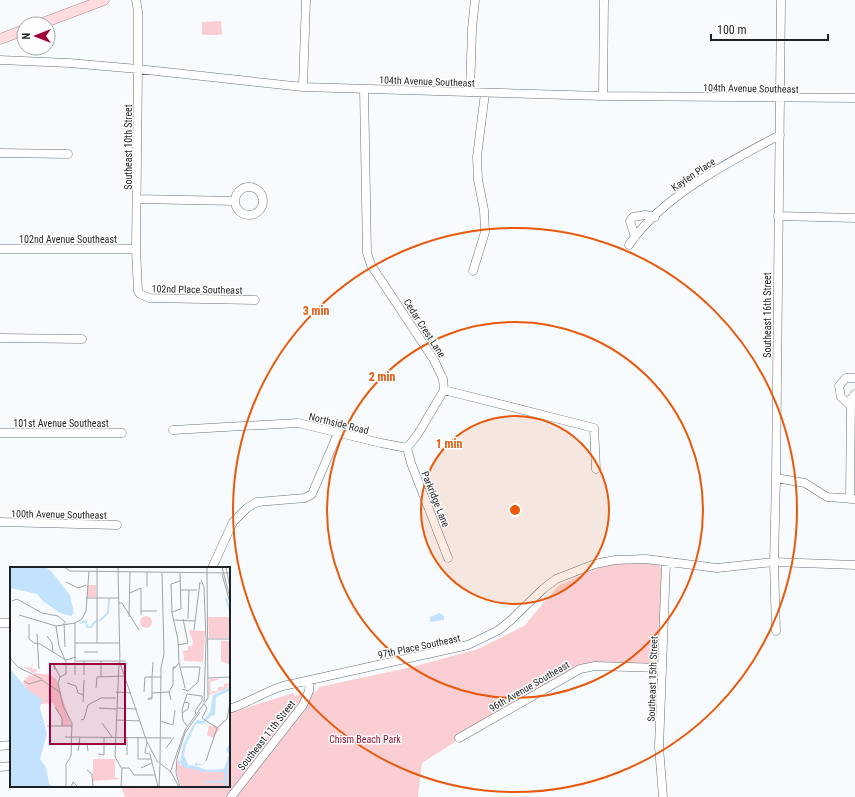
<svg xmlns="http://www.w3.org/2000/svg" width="855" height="797" viewBox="0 0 855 797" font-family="'Roboto Condensed',sans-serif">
	<rect width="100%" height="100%" fill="#f8fbfd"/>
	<path fill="#faced2" d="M221 21 222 35H202V22Z
		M615 560 660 564V568L664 569 662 668 587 667 455 740V742L422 763 418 797H125L121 786H229V713L293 693 295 696 317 691 319 687 412 667 478 649 524 626 558 586Z"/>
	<path fill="#c3e2fd" d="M440 613 444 616V620L430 622V617Z"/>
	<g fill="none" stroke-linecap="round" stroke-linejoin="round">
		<defs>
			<path id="minor" d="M136 0 138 11V69L136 249 138 291 140 294 149 298 255 300
				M0 60 69 63 138 69 303 87 603 96 855 98
				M303 87 306 0
				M364 89 367 253 371 265 434 360 443 379 444 390 594 428 596 469
				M470 92 472 29 475 0
				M603 96 604 0
				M0 153 68 154
				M235 201a14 14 0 1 1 28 0a14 14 0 1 1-28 0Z
				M137 199 235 201
				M778 216 855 218
				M635 237 630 221 633 217 645 215 655 217
				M629 245C661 197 730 161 780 135
				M0 249H136
				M473 271 485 232 484 210 478 180 477 157 485 93
				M0 338 82 339
				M851 406 841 397 839 386 846 378H855
				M173 430 298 423 381 443 407 448
				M0 433H122
				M407 448 411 463 448 558
				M407 448 418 434 444 390
				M776 478 805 483 827 497 855 499
				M850 499 851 399 855 394
				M0 522 117 525
				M212 568 233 522 247 508 257 502 305 498 312 494 338 433
				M0 623H11
				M776 631 774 562 776 478 781 0
				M229 709C248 703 264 692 283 686L468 645 499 630 511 620 543 589 556 579 595 564 615 560 646 559 717 568 774 562 855 565
				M459 738 580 669 595 666 662 668
				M0 746 11 745
				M0 767 11 766
				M231 797 303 705 309 691 310 681
				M663 797 659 747 666 562"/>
			<path id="major" d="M40 24 104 0
				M0 39 24 30"/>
		</defs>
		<use href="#minor" stroke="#66737e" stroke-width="9"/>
		<use href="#major" stroke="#af8b90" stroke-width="11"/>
		<use href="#minor" stroke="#fff" stroke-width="8"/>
		<use href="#major" stroke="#fedbdf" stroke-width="10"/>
	</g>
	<circle cx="515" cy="510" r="94" fill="#e8590c" fill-opacity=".12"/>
	<g fill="none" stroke="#e8590c" stroke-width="2">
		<circle cx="515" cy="510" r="94"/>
		<circle cx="515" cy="510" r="188"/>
		<circle cx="515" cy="510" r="282"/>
	</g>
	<g text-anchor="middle" stroke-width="3" stroke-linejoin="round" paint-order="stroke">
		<g font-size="10" fill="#1c2226" stroke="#fff">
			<text transform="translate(427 81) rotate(2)" y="4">104th Avenue Southeast</text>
			<text transform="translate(751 88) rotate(1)" y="4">104th Avenue Southeast</text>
			<text transform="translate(128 147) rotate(-90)" y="4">Southeast 10th Street</text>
			<text transform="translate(693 174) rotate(-34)" y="4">Kaylen Place</text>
			<text x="68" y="243">102nd Avenue Southeast</text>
			<text transform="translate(197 289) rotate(1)" y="4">102nd Place Southeast</text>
			<text transform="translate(767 315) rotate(-90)" y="4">Southeast 16th Street</text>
			<text transform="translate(425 328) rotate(57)" y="4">Cedar Crest Lane</text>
			<text x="61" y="427">101st Avenue Southeast</text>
			<text transform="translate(339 423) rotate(14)" y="4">Northside Road</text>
			<text transform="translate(436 499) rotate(68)" y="4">Parkridge Lane</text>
			<text transform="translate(59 514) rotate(1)" y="4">100th Avenue Southeast</text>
			<text transform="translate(419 646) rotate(-12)" y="4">97th Place Southeast</text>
			<text transform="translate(652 679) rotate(-88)" y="4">Southeast 15th Street</text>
			<text transform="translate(529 686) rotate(-30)" y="4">96th Avenue Southeast</text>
			<text transform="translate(266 735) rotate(-52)" y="4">Southeast 11th Street</text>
		</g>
		<g font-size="10" fill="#8e1436" stroke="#fff">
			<text x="365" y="743">Chism Beach Park</text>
		</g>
	</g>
	<g transform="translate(10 567)">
		<rect width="220" height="220" fill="#f8fbfd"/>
		<path d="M77 18H86V30H77ZM130 55a6 6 0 1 1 12 0a6 6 0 1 1-12 0ZM198 50H219V71H199ZM179 63 195 64 193 95 174 94 173 84 178 83V79H182L183 75ZM211 74H220V98L211 94ZM22 97H23L22 102H27L25 106 41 108 46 112 62 159H52V153L43 136 31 137 19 128 13 115 19 108 24 109V105L21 107V104L12 100 21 101ZM201 112H210L200 115 201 127 202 124H208V120H214V117L220 116 216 122 199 128V113ZM204 157 210 162 203 171 197 168 199 158 202 160ZM220 187V220H171L166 203 169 191 170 198 199 204H216ZM83 192H105V210L111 212 83 214Z" fill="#faced2"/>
		<path d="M0 0H35L41 4 60 28 64 46 61 49 50 46 33 34 27 27 0 21ZM0 102 19 124 32 132 30 141 37 167 30 192 36 200 39 217 43 220H0ZM220 116 219 124 206 130 205 148H202L193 157H186L176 178 174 188 178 198 185 199V196L193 197 196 194 194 197 185 199 197 203 214 202 219 187 216 183 220 176 217 220H215L214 205H195L173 200 170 196 173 178 183 158 187 153 193 154 200 145 203 128 218 121Z" fill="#c3e2fd"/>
		<path fill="none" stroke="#c3e2fd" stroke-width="2" d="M216 31 220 44M89 54 98 46 99 32M70 56 76 54 77 60H81L86 54M194 215 216 214"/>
		<path fill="none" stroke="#a0a4a7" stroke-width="1" d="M54 0 60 4 220 6M87 0V76M108 0 110 96 137 175 147 194 161 205 169 220M212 0 220 31M216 0 220 21M212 7 220 36M191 13 194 20 196 73 194 135M56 15 68 21 76 18M137 20V5M171 23H187M120 26 131 21V48M76 31H109M2 34 7 32 32 46 48 49 56 56M109 36H112L129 63M131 44H147M162 45 171 42 170 6M9 48 46 59 65 56M119 50 120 5M178 52 179 23M163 53 185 54M54 56 55 80M65 56 72 52 76 44 79 4M65 56V108M19 57V72L24 76 30 77 56 93 66 90M46 59 49 79 56 95V107L50 110M184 63 190 15M27 67 29 102M37 69 42 76 43 85M197 72H220M65 76H110M168 78 178 76 173 52M74 85H88M0 91 8 100 32 112M66 94H116M74 94V108M109 95 105 190 112 202 111 220M169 96 175 121M171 100H190M45 103 43 96 50 110M163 103 169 96 168 73 162 46 161 17 170 14M50 110 48 116 53 139 62 156 61 189 56 197V220M91 110V94M198 111 220 110M14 114 19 117 32 113 51 126M57 116 66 119 68 126 74 128M86 121 87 110 115 109M172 122 178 124 188 115 190 100M106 125 121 126M134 125 135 110H151M142 126 159 125M142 130 138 132H142V110L143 95M161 133 159 125 163 118V100H166M73 135 74 113M194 137 197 141 192 151 207 161M45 140 52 151V159M89 141 106 142M106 141 127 142M172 146 178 142 179 136 174 135M71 153 74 152 78 138 91 131H106M106 153 130 154M150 154 163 158 165 143M92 156 102 170M37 159H62M177 159 173 154 172 143 177 127 192 129V134L185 144 186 147M55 170 161 171M128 170V192H141M137 175 135 186 140 187 148 220M68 176 77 177 78 184M156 181 164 170M68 184 70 170M88 187 94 188V170M117 188V170M196 194 207 161 217 152 220 135M150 196 151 101 154 87 152 6M112 201H119L124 208H145M131 201 142 196M77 203 82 207 83 220M160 206 175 163 198 131 197 0M61 220 63 215 68 220M149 220 150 197M170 220 166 206 167 191 175 166 190 145"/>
		<path fill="#a0013a" fill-opacity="0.15" stroke="#a0013a" stroke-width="2" d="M40 97H115V177H40Z"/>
		<rect width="220" height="220" fill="none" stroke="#1c2226" stroke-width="2"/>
	</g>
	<circle cx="515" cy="510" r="6" fill="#e8590c" stroke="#fff" stroke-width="2"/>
	<g font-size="12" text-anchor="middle" font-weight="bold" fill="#e8590c" stroke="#fff" stroke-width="3" stroke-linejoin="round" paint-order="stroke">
		<text x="316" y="315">3 min</text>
		<text x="382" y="381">2 min</text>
		<text x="449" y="448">1 min</text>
	</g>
	<g transform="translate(36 36) rotate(270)"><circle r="19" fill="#ffffff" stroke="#a4a7a8"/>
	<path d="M0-3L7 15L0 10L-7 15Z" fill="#a0013a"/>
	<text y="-6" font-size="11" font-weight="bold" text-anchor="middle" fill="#1c2226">N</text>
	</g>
	<path d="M711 34v6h117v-6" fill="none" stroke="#1c2226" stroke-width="2"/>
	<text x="717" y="34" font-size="12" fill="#1c2226" stroke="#ffffff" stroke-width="3" paint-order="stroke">100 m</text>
</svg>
